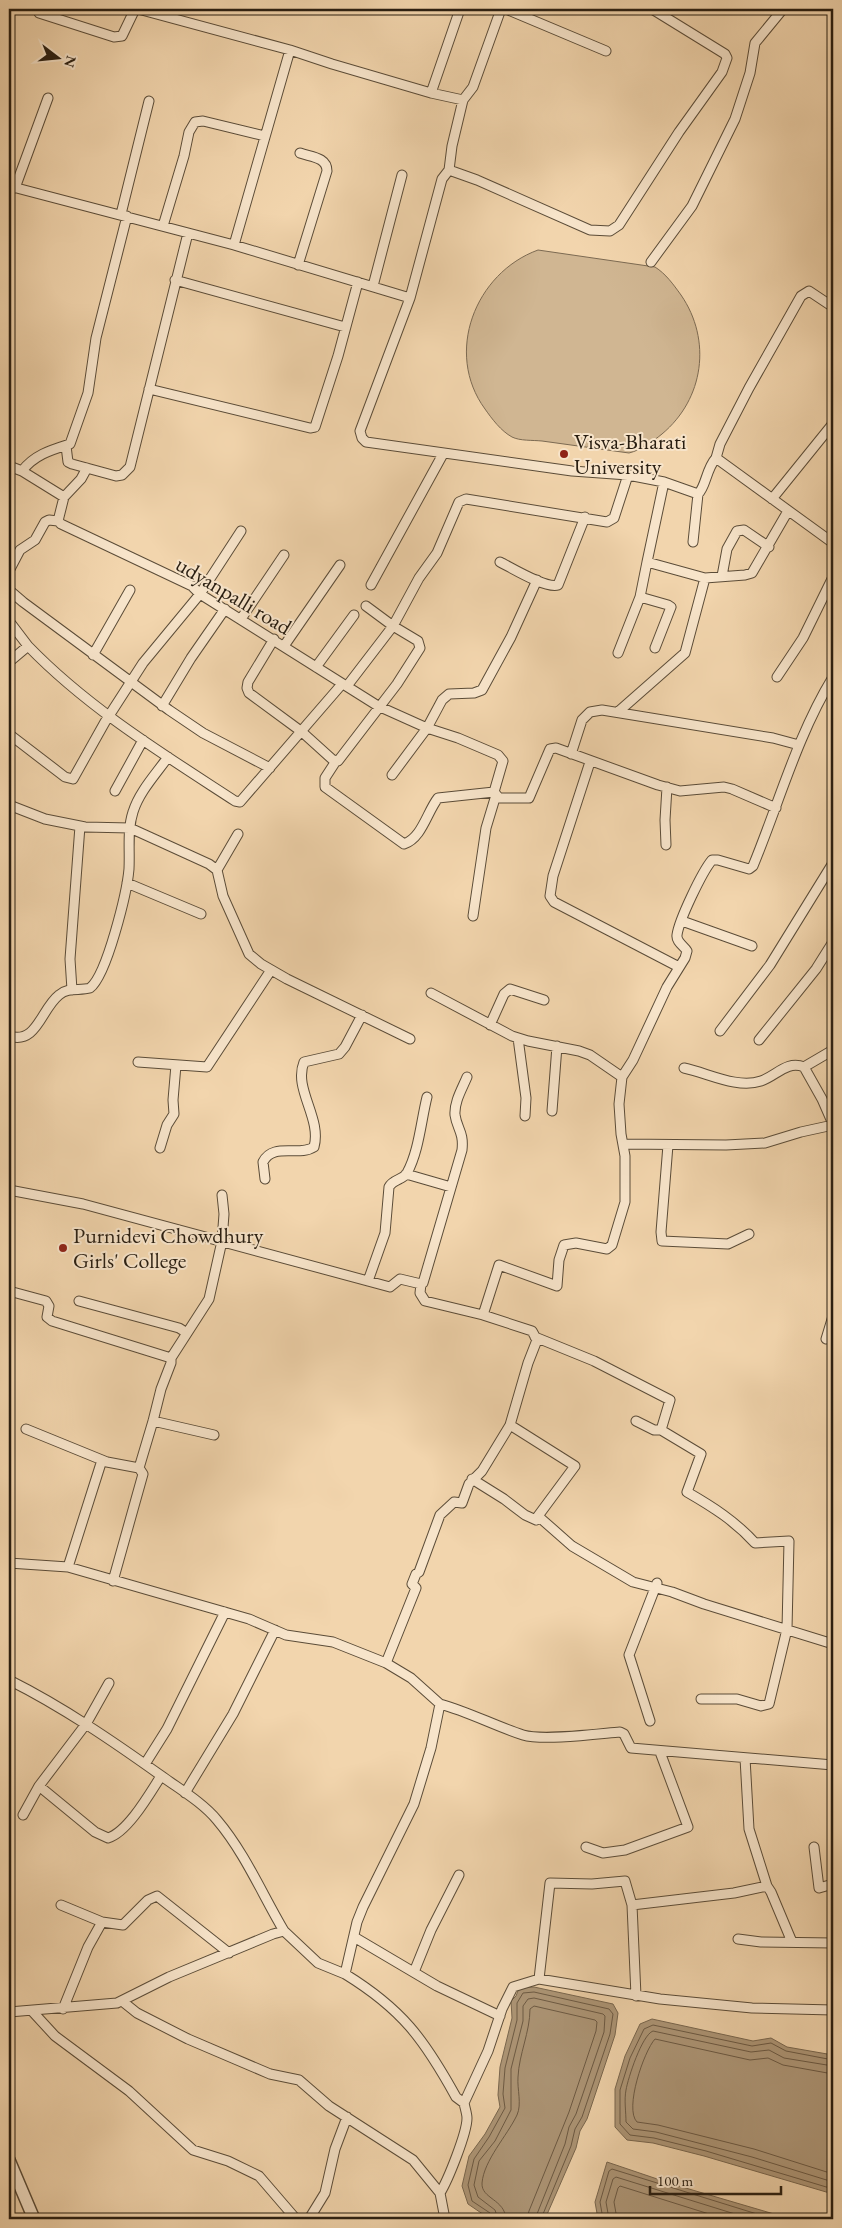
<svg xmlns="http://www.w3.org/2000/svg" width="842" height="2228" viewBox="0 0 842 2228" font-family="'EB Garamond',serif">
	<rect width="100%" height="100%" fill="#f2d5ad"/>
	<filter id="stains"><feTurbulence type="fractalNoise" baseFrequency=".004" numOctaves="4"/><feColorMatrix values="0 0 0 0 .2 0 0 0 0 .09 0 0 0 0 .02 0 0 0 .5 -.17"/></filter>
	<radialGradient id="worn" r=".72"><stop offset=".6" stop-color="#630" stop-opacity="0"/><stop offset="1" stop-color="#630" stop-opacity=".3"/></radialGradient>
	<path fill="#d0b692" stroke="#7c6a52" d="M538 250 655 267C666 274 673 284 681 295 712 340 704 399 662 434 652 442 641 450 629 453 600 449 571 445 542 441 532 440 520 441 512 437 501 431 492 419 485 409 444 353 475 273 538 250Z"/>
	<path fill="#ae9778" stroke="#79674f" d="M534 1987 613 2004 618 2013 615 2035 587 2119 580 2131 576 2148 545 2219H490L468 2204 462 2186 469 2156 485 2134 500 2107 498 2095 500 2067 512 2018 511 2001 516 1996 519 1988Z
		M652 2019 753 2041 771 2038 787 2047 833 2055V2194L704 2156 653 2143 627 2140 615 2127V2089L625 2056 640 2024Z
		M607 2162 672 2184 791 2219H598L595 2202Z"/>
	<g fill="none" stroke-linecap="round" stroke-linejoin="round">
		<path stroke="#6c5a44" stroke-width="1" d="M833 2060 786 2051 771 2043 752 2046 653 2025 644 2029 630 2058 620 2090V2124L630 2135 654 2138 706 2151 833 2189
			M833 2066 784 2058 769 2050 751 2052 653 2031C642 2035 628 2078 626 2090 624 2100 626 2112 626 2122L633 2129 656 2132 752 2157 833 2182
			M833 2074 783 2065 768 2058 750 2060 655 2039C644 2051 624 2109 637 2122L658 2125 754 2149 833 2174
			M492 2219 490 2213 472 2201 468 2185 474 2159 489 2137 505 2108 503 2094 505 2068 517 2020V2003L523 1993 534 1992 609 2009 613 2014 610 2034 582 2117 575 2129 571 2146 541 2219
			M498 2219 495 2210 478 2197 474 2185 479 2161 495 2141 511 2110V2069L523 2021V2006L528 1999 534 1998 603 2014 605 2016 604 2032 576 2114 569 2127 565 2144 535 2219
			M506 2219C505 2199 481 2199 482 2183 484 2160 507 2136 517 2115 522 2104 517 2089 518 2077 519 2054 530 2032 530 2009L534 2006 595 2020 597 2022 596 2031 569 2112 529 2211 527 2219
			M603 2219 600 2202 609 2171 612 2169 773 2219
			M609 2219 606 2202 613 2179 616 2177 751 2219
			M617 2219 614 2202 618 2188 620 2186 725 2219"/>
		<defs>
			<path id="minor" d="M138 9 290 50 332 64 431 93 463 100 473 87 501 9
				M506 9 606 51
				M39 13 114 37 122 36 135 9
				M431 93 460 9
				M449 170 452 146 463 100
				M9 186 234 245 410 298 360 431 362 438 366 442 572 471 628 475 664 482 698 494C706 487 706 469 716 458
				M15 188 48 98
				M121 214 149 101
				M163 226 184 156 189 132 195 122 203 121 265 136
				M234 245 290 50
				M651 262 692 206 735 119 750 73 755 43 783 9
				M298 265 327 171C327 157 311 157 300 153
				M175 280 345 327
				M373 286 402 175
				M410 298 442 179 449 170 477 180 590 230 610 231 619 225 679 132 722 72 727 58 725 54 652 9
				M833 307 809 291 801 296 749 388 720 444 716 458 833 543
				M149 389 310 428 315 427 338 356 358 282
				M66 446 68 462 72 464 116 476 122 475 130 467 188 233
				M9 466 22 471 64 497 58 521 61 524 192 586 200 594 378 706 427 728 458 738 498 755 503 761 494 792 499 798H529L550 749 556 748 658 785 680 791 724 787 732 789 776 808
				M22 471C34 455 51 450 70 444L88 393 96 338 127 216
				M64 497 81 479 87 468
				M772 499 831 426
				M693 542 698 494
				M500 562C512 568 546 589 558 585L585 517
				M9 571 20 550 35 540 45 522 49 520 58 521
				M722 576 727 549 737 531 744 530 769 547
				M705 578 745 575 752 573 788 511
				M371 585 443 454
				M9 590 23 602 169 710 203 733 270 768
				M640 597 668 605 671 607 655 648
				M241 619 284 555
				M9 621 28 646
				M274 639 248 682 247 688 249 693 302 732 333 760 338 761 397 684 420 648 418 641 393 626 366 606
				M284 646 340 565
				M618 653 640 597 647 562
				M93 655 130 590
				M9 662 28 646C88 708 163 754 235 801L240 802 342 684
				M316 667 354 615
				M777 677 803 638 833 577
				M347 686 393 626 419 578 437 553 459 502 466 499 607 522 614 518 628 475
				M162 706 191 658 225 609
				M618 712 685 653 705 578 647 562 664 482
				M9 734 65 777 73 779 105 722 143 663 200 594 241 531
				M571 754 582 720 590 712 602 710 773 738 799 745
				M336 761 325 778V787L404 844C422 838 427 812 438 798L494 792
				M590 762 553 876 550 896 554 902 679 967
				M392 775 427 728 442 700 449 694 474 693 482 690 511 637 537 580
				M115 791 143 740
				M9 805 45 819 85 827 130 828 209 864 217 870 223 896 249 954 261 964 287 979 410 1039
				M666 845 665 820 667 787
				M217 870 238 834
				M127 883 201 914
				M473 916 486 828 496 795
				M682 921 752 946
				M72 990 70 959 80 826
				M431 993 512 1036 528 1041 579 1051 590 1055 622 1077
				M490 1025 504 994 510 989 544 1000
				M720 1031 770 965 833 863
				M9 1036C37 1045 41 1009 59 995 68 987 79 991 90 988 107 975 127 892 129 869 130 850 127 830 133 812 139 792 156 774 168 757
				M518 1038 526 1098 525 1116
				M759 1040 816 969 833 942
				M138 1062 207 1067 271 970
				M804 1067 833 1050
				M684 1068C708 1073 737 1089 761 1081 776 1076 787 1060 804 1067L822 1099 833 1124
				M552 1111 557 1046
				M623 1144 726 1145 765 1143 801 1132 833 1125
				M668 1145 661 1232 662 1241 728 1244 749 1234
				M160 1148 167 1125 174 1114 173 1100 176 1065
				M406 1174 451 1187
				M265 1179 263 1162C273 1142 299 1157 314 1147 322 1118 293 1089 304 1062L339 1054 345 1047 362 1015
				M9 1190 83 1204 390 1287 400 1279 421 1284 420 1293 425 1301 483 1315
				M368 1281 385 1233 389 1187C393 1179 403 1180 407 1173 419 1151 421 1121 427 1097
				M421 1284 423 1283 462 1150C464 1132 457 1129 455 1115 454 1102 462 1089 467 1077
				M9 1291 46 1301 49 1306 47 1317 52 1321 171 1358
				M79 1301 179 1328 187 1333
				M535 1337 594 1361 670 1400 661 1430 701 1454 687 1492C713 1507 735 1521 755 1543L789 1541 787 1629 769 1704 761 1706 737 1699H701
				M826 1339 833 1316
				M153 1421 214 1435
				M636 1421 654 1430H661
				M510 1425 575 1466 538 1516 572 1546 633 1582 672 1592 704 1604 833 1644
				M26 1429 107 1462 139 1468 153 1421 161 1389 171 1363V1358L209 1299 222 1241 224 1214 222 1195
				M472 1479 504 1499 525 1515 536 1520 538 1516
				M9 1563 68 1567 249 1619 286 1635 333 1642 386 1663
				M68 1567 102 1460
				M113 1581 143 1474 139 1468
				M9 1680C63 1707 114 1742 163 1777 181 1790 203 1803 217 1820 245 1853 262 1894 284 1931
				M440 1704C469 1712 495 1726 523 1735 543 1741 597 1734 620 1732L624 1734 631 1748 833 1765
				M650 1721 629 1655 657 1583
				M745 1758 749 1829 767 1886 771 1892 792 1942
				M145 1764 167 1729 225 1612
				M39 1786 95 1832 108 1838C128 1832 150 1793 161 1776
				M185 1793 233 1714 275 1630
				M23 1815 39 1786 86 1724 109 1683
				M586 1847 603 1853 625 1850 688 1827 660 1752
				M814 1847 819 1888 833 1884
				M61 1905 102 1922 123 1925 148 1900 157 1896 229 1953
				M632 1905 734 1893 767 1886
				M354 1937 437 1986 500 2016
				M738 1939 761 1942 833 1943
				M414 1972 431 1930 459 1875
				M345 1974C402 2009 424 2039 456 2097L464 2103C465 2108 467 2114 467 2118 467 2133 448 2180 440 2193L445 2219
				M539 1979 550 1883 592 1884 625 1881 632 1905 636 1996
				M122 2001 137 2013 188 2039 270 2074 299 2080 329 2106 413 2160 440 2193
				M63 2009 88 1947 102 1922
				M32 2011 55 2036 129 2091 193 2150 228 2161 259 2176 296 2219
				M9 2012 117 2003 169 1977 273 1934 284 1931 318 1963 345 1974 357 1922 363 1907 414 1804 431 1748 440 1704 411 1678 386 1663 416 1588 412 1584 416 1574 419 1572 440 1515 454 1502 462 1503 469 1484 482 1471 510 1425 528 1363 537 1340 532 1331 483 1315 499 1265 557 1286 559 1260 564 1245 576 1243 607 1249 612 1245 625 1202V1156L621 1134 619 1104 622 1077 633 1060 667 987 685 958 687 951C684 946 676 942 677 935 679 920 702 872 712 860H718L749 869 753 866C779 803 797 736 833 677
				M464 2103 488 2051 502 2009 513 1987 539 1979 660 1999 752 2008 833 2010
				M309 2219 325 2193 335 2149 347 2117"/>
			<path id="tertiary" d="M9 2160 34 2219"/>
		</defs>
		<use href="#minor" stroke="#5b4c38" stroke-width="11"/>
		<use href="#tertiary" stroke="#5b4c38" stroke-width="14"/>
		<use href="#minor" stroke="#f7e4ca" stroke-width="9"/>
		<use href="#tertiary" stroke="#f7e4ca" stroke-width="11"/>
	</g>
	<g fill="#8f2418" stroke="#f7e4ca" stroke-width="2">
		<circle cx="564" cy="454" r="5"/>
		<circle cx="63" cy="1248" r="5"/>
	</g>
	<g text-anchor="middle" stroke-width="4" stroke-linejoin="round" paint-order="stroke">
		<g font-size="22" fill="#291e11" stroke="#f7e4ca" text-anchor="start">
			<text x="574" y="449">Visva-Bharati<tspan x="574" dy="25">University</tspan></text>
			<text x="73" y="1243">Purnidevi Chowdhury<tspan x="73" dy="25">Girls' College</tspan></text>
		</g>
		<g font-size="22" fill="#291e11" stroke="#f7e4ca">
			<text transform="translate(234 595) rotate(31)" y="8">udyanpalli road</text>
		</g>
	</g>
	<rect width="842" height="2228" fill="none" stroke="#f2d5ad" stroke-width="30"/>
	<rect x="10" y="10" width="822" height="2208" fill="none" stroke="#291e11" stroke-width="2.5"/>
	<rect x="15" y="15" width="812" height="2198" fill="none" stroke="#291e11"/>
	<g transform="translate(58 58) rotate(106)" stroke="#f7e4ca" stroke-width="4" paint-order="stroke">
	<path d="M0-4L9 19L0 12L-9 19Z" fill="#291e11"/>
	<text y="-8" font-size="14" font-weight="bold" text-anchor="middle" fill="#291e11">N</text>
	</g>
	<path d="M650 2186v8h131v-8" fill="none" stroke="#291e11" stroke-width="2.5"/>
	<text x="657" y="2186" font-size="15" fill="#291e11" stroke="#f7e4ca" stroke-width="4" paint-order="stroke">100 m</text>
	<rect width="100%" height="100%" filter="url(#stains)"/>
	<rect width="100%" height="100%" fill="url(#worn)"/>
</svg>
